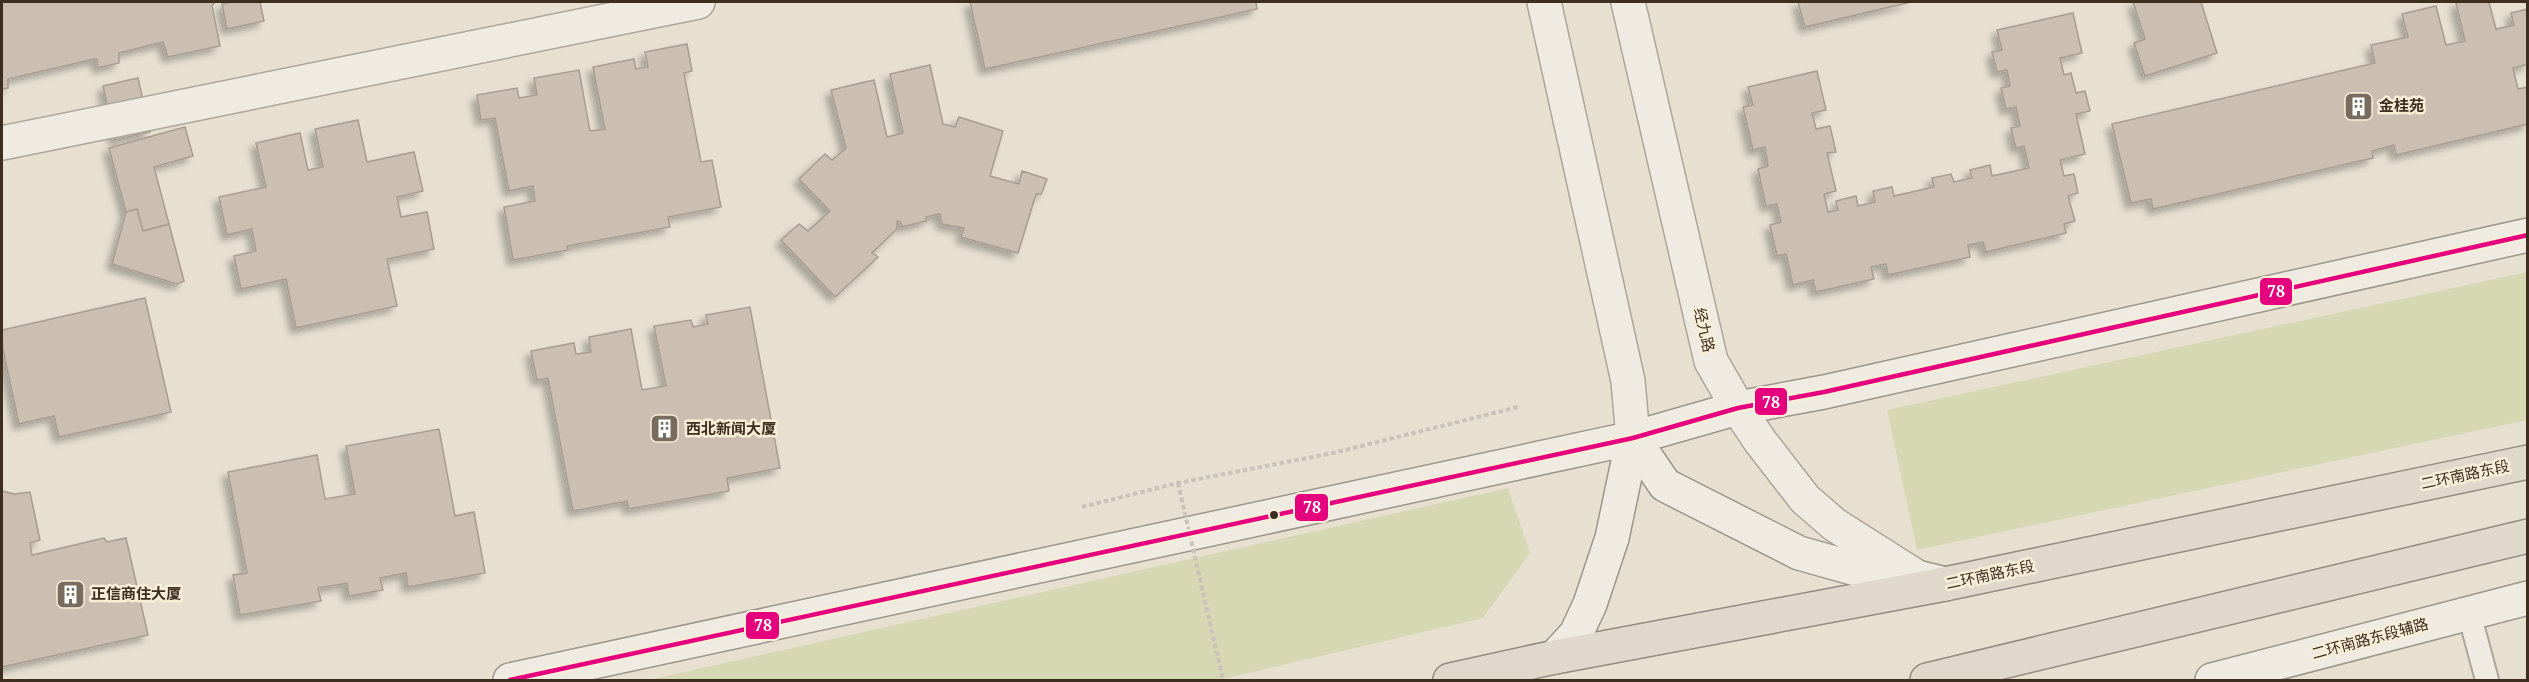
<svg xmlns="http://www.w3.org/2000/svg" width="2529" height="682" viewBox="0 0 2529 682" font-family="'Noto Serif','Noto Sans SC',serif">
	<defs>
		<filter id="shadow"><feDropShadow dx="-5.5" dy="5.5" stdDeviation="3" flood-color="#0004"/></filter>
	</defs>
	<rect width="100%" height="100%" fill="#e7e0d1"/>
	<path fill="#d6d7b3" d="M2527 272V420L1917 550 1887 410Z
		M1508 488 1530 553 1483 618 1219 680H649Z"/>
	<path fill="#cbbfb2" stroke="#a89c90" stroke-width="1.5" filter="url(#shadow)" d="M2 2H215L212 6 220 46 168 57 163 42 119 53V63L98 68 97 59H94L8 79V88L2 89Z
		M232 2H260L264 21 227 29 222 4Z
		M970 2H1256L1257 9 985 69Z
		M1798 2H1911L1805 27Z
		M2133 2H2201L2217 53 2145 76 2134 43 2145 39Z
		M2461 2H2489L2496 29 2514 25 2511 13 2528 9V64L2513 68 2518 89 2528 87V124L2396 155 2394 145 2372 151 2373 158 2153 209 2151 199 2131 203 2112 124 2375 63 2371 45 2408 37 2402 14 2436 6 2446 45 2465 41 2456 3Z
		M2073 13 2082 53 2060 58 2064 75 2071 73 2076 93 2085 91 2090 111 2076 114 2085 154 2060 160 2064 176 2074 174 2078 193 2068 196 2075 221 2064 224 2066 233 1986 252 1983 242 1968 245 1970 257 1888 275 1886 264 1871 267 1874 279 1816 292 1813 280 1793 285 1786 254 1777 256 1770 225 1781 222 1777 204 1766 206 1758 169 1768 166 1765 147 1753 150 1743 107 1753 105 1748 87 1817 71 1826 110 1812 113 1816 129 1830 126 1836 152 1827 153 1836 191 1824 194 1828 212 1838 210 1836 201 1856 196 1858 206 1875 202 1873 191 1892 187 1894 196 1934 187 1932 178 1951 174 1954 182 1972 178 1970 170 1990 165 1992 176 2029 168 2024 146 2016 148 2011 128 2020 126 2016 107 2006 109 2001 88 2010 86 2007 70 1997 72 1992 52 2002 50 1997 30Z
		M687 44 692 71 684 73 701 162 712 160 721 207 668 217 670 227 567 246 568 250 513 260 504 207 535 201 533 186 509 191 495 118 481 120 477 95 517 88 519 98 537 95 534 78 579 70 590 131 605 129 593 67 634 59 636 69 648 67 645 52Z
		M930 65 943 124 955 127 959 117 1003 131 990 176 1019 184 1022 171 1047 179 1043 190 1041 194H1036L1018 253 961 237 964 228 942 224 940 214 926 217V221L902 227 901 222 897 221V229L872 253 878 257 835 297 781 240 799 224 808 231 830 211 799 179 825 154 832 160 846 148 831 90 874 80 887 137 903 133 890 74Z
		M138 78 150 132 115 140 103 86Z
		M358 120 367 162 414 152 423 191 397 197 401 217 427 212 434 249 387 259 397 306 296 328 286 279 241 289 234 256 256 251 252 229 227 235 219 197 266 187 256 143 300 133 308 170 323 167 315 129Z
		M185 127 193 156 154 167 169 224 143 231 137 209 126 212 109 148Z
		M137 209 143 231 169 224 184 281 177 284 112 264 126 212Z
		M145 298 171 412 59 437 54 416 19 424 2 345V330Z
		M750 307 780 468 727 478 729 491 629 509 627 501 573 511 548 378 537 380 531 351 574 343 576 354 591 352 589 337 631 329 642 390 666 386 654 326 691 320 693 327 708 324 706 315Z
		M439 429 455 516 474 512 485 573 408 587 406 573 380 578 383 590 349 596 347 583 318 588 321 601 240 615 233 575 247 573 228 472 317 455 325 499 355 494 346 446Z
		M2 491 14 494 30 492 40 540 30 543 32 555 104 538 107 542 126 538 148 635 2 667Z"/>
	<g fill="none" stroke-linecap="round" stroke-linejoin="round">
		<defs>
			<path id="service" d="M2469 613 2487 680"/>
			<path id="minor" d="M2 143 698 2"/>
			<path id="tertiary" d="M1544 2 1628 381 1633 438
				M1628 2 1711 361 1738 408 1760 441 1805 499 1835 525 1917 577"/>
			<path id="secondary" d="M1633 438 1665 485 1799 553 1856 569 1917 577 1945 584
				M1555 657 1576 634 1590 604 1612 538 1633 438
				M510 680 1633 438 1738 408 1824 392 2528 235
				M2212 680 2528 598"/>
			<path id="trunk" d="M1450 680 1555 657 1945 584 2528 462
				M1927 680 2528 536"/>
		</defs>
		<use href="#service" stroke="#ada599" stroke-width="26"/>
		<use href="#minor" stroke="#ada599" stroke-width="36"/>
		<use href="#tertiary" stroke="#ada599" stroke-width="36"/>
		<use href="#secondary" stroke="#9c958a" stroke-width="36"/>
		<use href="#trunk" stroke="#928b80" stroke-width="36"/>
		<path stroke="#c8c2b9" stroke-width="4" stroke-dasharray="4.5 3" stroke-linecap="butt" d="M1082 507 1178 483 1333 453 1518 407"/>
		<use href="#service" stroke="#efebe3" stroke-width="22"/>
		<use href="#minor" stroke="#efebe3" stroke-width="33"/>
		<use href="#tertiary" stroke="#efebe3" stroke-width="33"/>
		<use href="#secondary" stroke="#efebe3" stroke-width="33"/>
		<use href="#trunk" stroke="#e0d9cb" stroke-width="33"/>
		<path stroke="#c8c2b9" stroke-width="4" stroke-dasharray="4.5 3" stroke-linecap="butt" d="M1178 483 1223 680"/>
		<defs>
			<path id="bus-1" d="M510 680 1633 438 1738 408 1824 392 2528 235"/>
		</defs>
		<use href="#bus-1" stroke="#f7eed8" stroke-width="9"/>
		<use href="#bus-1" stroke="#e5007d" stroke-width="4.5"/>
	</g>
	<defs>
		<symbol id="building-square" viewBox="-11 -11 22 22"><rect x="-9" y="-9" width="18" height="18" rx="4" fill="#786c5e" stroke="#f7eed8"/><path d="M-4-6H4V6H1V3H-1V6H-4ZM-2.5-4.3h1.7v1.8h-1.7ZM.8-4.3h1.7v1.8H.8ZM-2.5-1h1.7V.8h-1.7ZM.8-1h1.7V.8H.8Z" fill="#fff"/></symbol>
	</defs>
	<g fill-rule="evenodd">
		<use href="#building-square" x="2342" y="90" width="33" height="33"/>
		<use href="#building-square" x="648" y="412" width="33" height="33"/>
		<use href="#building-square" x="54" y="578" width="33" height="33"/>
	</g>
	<circle fill="#3d2e20" stroke="#f7eed8" stroke-width="2" cx="1274" cy="515" r="5"/>
	<g text-anchor="middle" stroke-width="5" stroke-linejoin="round" paint-order="stroke">
		<g font-size="15" font-weight="bold" fill="#3d2e20" stroke="#f7eed8" text-anchor="start">
			<text x="2379" y="111">金桂苑</text>
			<text x="686" y="434">西北新闻大厦</text>
			<text x="91" y="599">正信商住大厦</text>
		</g>
		<g font-size="15" fill="#3d2e20" stroke="#f7eed8">
			<text transform="translate(1704 330) rotate(77)" y="5">经九路</text>
			<text transform="translate(2465 475) rotate(-12)" y="5">二环南路东段</text>
			<text transform="translate(1990 575) rotate(-12)" y="5">二环南路东段</text>
			<text transform="translate(2370 639) rotate(-15)" y="5">二环南路东段辅路</text>
		</g>
	</g>
	<g stroke="#f7eed8" stroke-width="2">
		<rect x="2259" y="277" width="34" height="29" rx="6" fill="#e5007d"/>
		<rect x="1754" y="387" width="34" height="29" rx="6" fill="#e5007d"/>
		<rect x="1294" y="493" width="35" height="29" rx="6" fill="#e5007d"/>
		<rect x="745" y="611" width="35" height="29" rx="6" fill="#e5007d"/>
	</g>
	<g font-size="16" text-anchor="middle" font-weight="bold" fill="#fff">
		<text x="2276" y="297">78</text>
		<text x="1771" y="408">78</text>
		<text x="1312" y="513">78</text>
		<text x="763" y="631">78</text>
	</g>
	<rect width="2529" height="682" fill="none" stroke="#3d2e20" stroke-width="6"/>
</svg>
